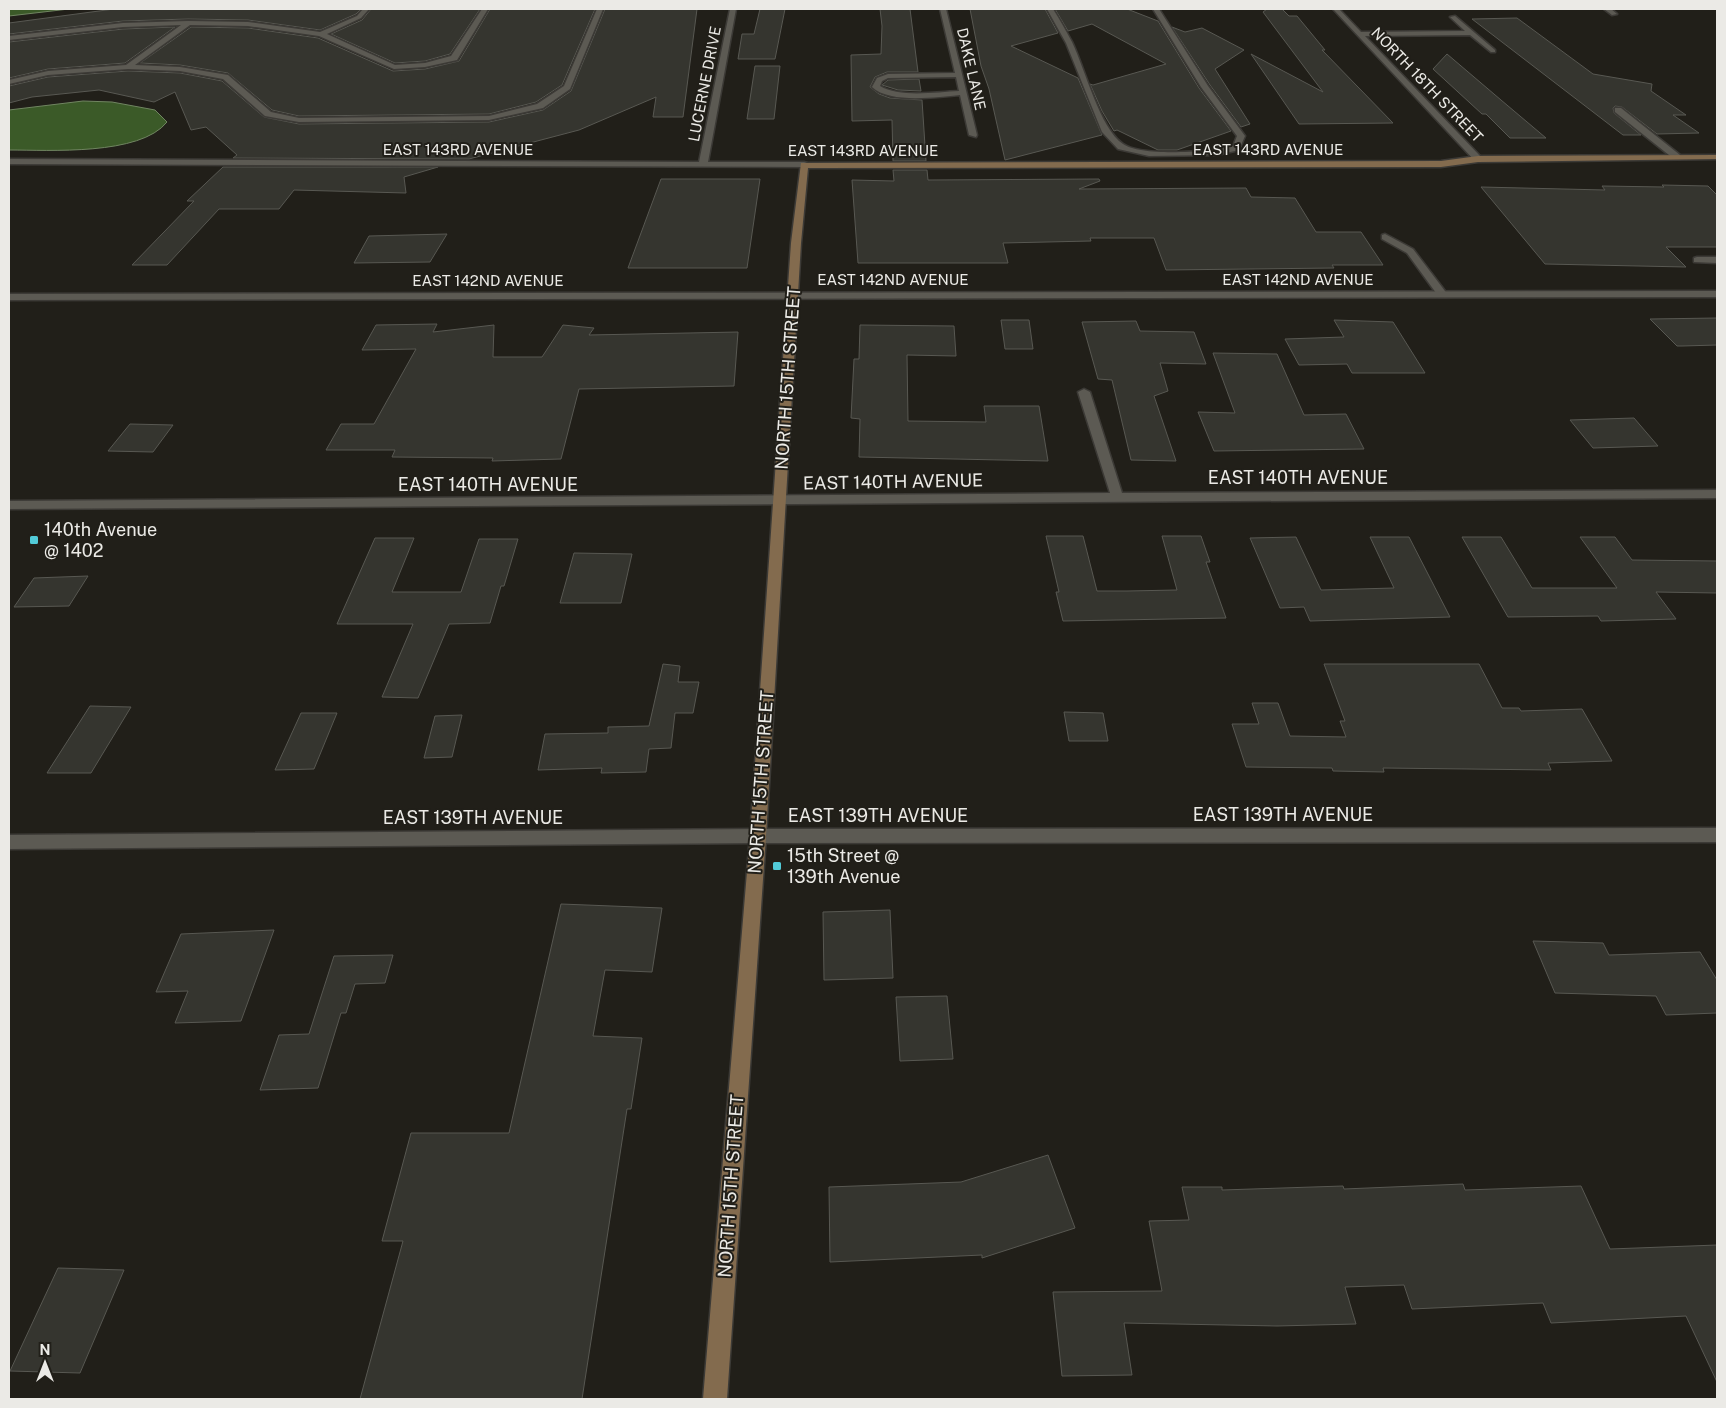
<svg xmlns="http://www.w3.org/2000/svg" width="1726" height="1408" viewBox="0 0 1726 1408" font-family="'Public Sans',sans-serif">
	<rect width="100%" height="100%" fill="#211f19"/>
	<path fill="#3b5a28" stroke="#708561" d="M9 9H69L9 16Z
		M83 101 112 102 155 110 167 122C140 156 49 150 9 150V110Z"/>
	<path fill="#35352f" stroke="#585852" d="M114 9H361L356 14 320 30 248 20 188 19 123 21 9 34V23Z
		M371 9H480L450 54 425 61 395 63 331 34 362 20Z
		M490 9H595L562 85 536 102 489 114 299 116 272 110 228 73 180 65 140 63 191 27 248 28 318 38 393 71 425 69 459 61Z
		M605 9H697L683 117H653L656 97 579 130 469 159 233 158 237 155 206 127 191 130 175 92 154 102 99 90 32 97 9 103V86L48 77 128 71 180 73 222 81 264 117 299 124 489 122 543 110 571 91Z
		M760 9H785L775 59H738L742 34H754Z
		M880 9H910L918 72H887L875 77 870 87 879 94 890 98 922 100 926 161H893L892 120 852 121 851 55 881 54 882 26Z
		M970 9H1045L1058 33 1011 46 1078 78 1102 135 1005 160 989 89 981 66Z
		M1055 9H1127L1158 21 1199 88 1231 131 1177 150H1158L1117 130 1114 131 1102 111 1090 84 1093 85 1166 64 1092 24 1068 31Z
		M1267 9H1282L1289 16H1297L1325 50H1322L1393 123 1299 124 1251 54 1323 92 1263 12Z
		M1517 18 1593 74 1652 84 1651 91 1686 115H1673L1699 133 1657 134 1622 107 1615 106 1613 108 1614 113 1641 135H1623L1472 19Z
		M175 27 125 63 48 69 9 78V42L123 29Z
		M1172 27 1185 32 1202 28 1244 50 1215 69 1250 124 1241 127 1210 85Z
		M1447 54 1501 100 1546 138H1510L1486 114H1482L1433 69Z
		M755 66H780L774 119H747Z
		M919 79 921 91 898 90 882 85 888 80Z
		M223 167H438L404 177 406 193 294 190 279 209H219L167 265H132L194 201H187Z
		M893 170H927L928 180 1099 179 1100 181 1079 189 1246 188 1251 197 1295 198 1316 232H1361L1383 265H1332L1334 268 1166 270 1154 238H1090L1091 241 1003 243 1008 263H858L852 180 894 181Z
		M661 179H760L747 268H628Z
		M1662 185 1708 186 1717 195V247H1666L1686 267 1545 264 1481 187 1605 190 1602 186 1664 187Z
		M447 234 430 262 354 263 369 236Z
		M1717 318V345L1682 346H1677L1650 319Z
		M1001 320H1029L1033 349H1005Z
		M1334 320 1393 322 1425 373H1352L1347 364 1299 365 1285 339 1344 337Z
		M1136 321 1140 331 1194 332 1206 364 1160 363 1168 391 1154 396 1176 461 1131 460 1112 380 1098 379 1082 322Z
		M437 324 433 332 494 325 493 357H542L563 325 594 328 589 335 738 332 734 386 579 389 561 459 492 461 493 458 392 457 395 450H326L341 424H374L416 349 362 350 376 325Z
		M860 325 954 326 956 356 907 355 908 421 986 422 984 406H1039L1048 461 859 457 860 419 851 418 854 359H859Z
		M1213 353 1277 354 1304 415 1346 414 1364 449 1214 451 1198 412 1235 413Z
		M1634 418 1658 446 1593 448 1570 420Z
		M130 424 173 425 153 452 108 451Z
		M1046 536H1083L1097 591H1127L1177 590 1162 536H1201L1210 562H1206L1226 618 1063 621 1056 592H1059Z
		M1296 537 1321 590 1394 588 1370 537H1409L1450 617 1310 621 1304 607 1280 608 1250 538Z
		M1462 537H1501L1532 588H1617L1580 537H1615L1632 560 1717 561V593L1656 592 1676 619 1601 621 1598 616 1508 617Z
		M375 538H414L392 592H461L479 539H518L504 586H501L490 623 449 624 418 698 382 697 413 624H337Z
		M574 553 632 554 621 603H560Z
		M88 576 69 606 14 607 34 578Z
		M663 664 680 666 678 682H699L693 713H675L671 748 649 749 646 772 601 773 602 768 538 770 545 734 608 733V727L649 726Z
		M1324 664H1479L1502 708H1519L1521 711 1582 709 1612 761 1548 763 1551 770 1383 768 1384 772 1333 771 1332 768 1246 767 1232 724H1259L1252 703H1278L1290 736 1346 737 1340 721H1345Z
		M90 706 131 707 91 773H47Z
		M1064 712 1103 713 1108 741H1069Z
		M301 713H337L314 769 275 770Z
		M462 715 452 757 424 758 435 716Z
		M561 904 662 908 652 972 605 970 593 1036 642 1038 631 1109H627L582 1399H360L403 1241H382L411 1133H509Z
		M890 910 893 978 824 980 823 912Z
		M274 930 241 1021 175 1023 188 991 156 992 181 934Z
		M1533 941 1603 943 1609 955 1700 952 1717 980V1013L1666 1015 1656 996 1555 993Z
		M393 955 385 983 355 984 346 1013H341L318 1088 260 1090 279 1035 309 1034 334 956Z
		M947 996 953 1059 900 1061 896 997Z
		M1048 1155 1075 1228 982 1258V1255L830 1262 829 1187 961 1182Z
		M1463 1184 1465 1190 1581 1186 1610 1249 1717 1245V1382L1686 1316 1551 1323 1543 1303 1412 1309 1404 1285 1345 1287 1356 1324 1277 1326 1124 1323 1132 1375 1062 1376 1053 1292 1162 1291 1149 1221 1189 1220 1182 1187H1222V1190L1343 1186 1344 1189Z
		M58 1268 124 1270 80 1373 10 1371Z"/>
	<g fill="none" stroke-linecap="round" stroke-linejoin="round">
		<defs>
			<path id="lane" d="M1615 108H1621L1680 155V159H1674L1615 112Z
				M1385 234 1413 249 1448 295 1447 297H1439L1407 253 1382 239V235Z
				M1697 257H1717V263L1694 262V258Z"/>
			<path id="street" d="M363 9H369L361 18 327 34 395 65 425 63 451 56 482 9H488L457 60 425 67 394 69 319 36 248 26 190 25 135 65 180 67 228 75 271 112 299 118 489 116 537 104 564 86 597 9H603L570 89 543 108 489 120 299 122 265 116 223 79 180 71 128 69 48 75 9 84V80L48 71 126 65 181 25 123 27 9 40V36L123 23 188 21 248 22 320 32 357 16Z
				M730 9H736L708 162H804L807 163V167L9 164V159L699 162Z
				M940 9H946L977 135 976 137 969 135 960 95C937 97 890 104 872 87L877 78 888 74 955 73ZM956 77 959 91C937 92 899 98 880 86L882 81 888 78Z
				M1047 9H1053C1060 20 1066 31 1072 42 1085 69 1100 129 1123 144 1141 157 1212 152 1233 146L1237 136 1201 87 1153 9H1159L1208 86 1245 136 1239 150 1217 155 1149 156 1118 149 1102 132 1066 43Z
				M1333 9H1339L1361 32 1465 31 1450 17 1455 16 1495 50V52H1491L1470 35 1365 36 1481 157V161H1475Z
				M1604 9H1611L1617 14 1612 15Z
				M1717 291V297L9 300V294Z
				M1084 389 1090 392 1122 493 1717 490V498L9 509V501L1110 493 1078 392Z
				M1717 828V842L758 843 9 849V835L758 829Z"/>
			<path id="secondary" d="M1717 155V159L1478 162 1441 167 808 168 801 243 766 836 727 1399H703L750 836 791 243 801 163 1441 161 1478 156Z"/>
		</defs>
		<use href="#lane" stroke="#3c3a36" stroke-width="3"/>
		<use href="#street" stroke="#3c3a36" stroke-width="3"/>
		<use href="#secondary" stroke="#3c3a36" stroke-width="3"/>
		<use href="#lane" fill="#5c5a53" fill-rule="evenodd"/>
		<use href="#street" fill="#5c5a53" fill-rule="evenodd"/>
		<use href="#secondary" fill="#836b4e" fill-rule="evenodd"/>
	</g>
	<g fill="#52cbd8" stroke="#211f19" stroke-width="2">
		<rect x="29" y="535" width="10" height="10" rx="2.5"/>
		<rect x="772" y="861" width="10" height="10" rx="2.5"/>
	</g>
	<g text-anchor="middle" stroke-width="4" stroke-linejoin="round" paint-order="stroke">
		<g font-size="15" fill="#ebeae6" stroke="#211f19">
			<text transform="translate(971 69) rotate(77)" y="5">DAKE LANE</text>
			<text transform="translate(705 84) rotate(-79)" y="5">LUCERNE DRIVE</text>
			<text transform="translate(1427 85) rotate(46)" y="5">NORTH 18TH STREET</text>
			<text x="458" y="155">EAST 143RD AVENUE</text>
			<text x="1268" y="155">EAST 143RD AVENUE</text>
			<text x="863" y="156">EAST 143RD AVENUE</text>
			<text x="893" y="285">EAST 142ND AVENUE</text>
			<text x="1298" y="285">EAST 142ND AVENUE</text>
			<text x="488" y="286">EAST 142ND AVENUE</text>
		</g>
		<g font-size="18" fill="#ebeae6" stroke="#211f19">
			<text transform="translate(788 378) rotate(-86)" y="6">NORTH 15TH STREET</text>
			<text x="1298" y="484">EAST 140TH AVENUE</text>
			<text transform="translate(893 482) rotate(-1)" y="6">EAST 140TH AVENUE</text>
			<text x="488" y="491">EAST 140TH AVENUE</text>
			<text transform="translate(761 782) rotate(-86)" y="6">NORTH 15TH STREET</text>
			<text x="1283" y="821">EAST 139TH AVENUE</text>
			<text x="878" y="822">EAST 139TH AVENUE</text>
			<text x="473" y="824">EAST 139TH AVENUE</text>
			<text transform="translate(731 1186) rotate(-86)" y="6">NORTH 15TH STREET</text>
		</g>
		<g font-size="18" fill="#ebeae6" stroke="#211f19" text-anchor="start">
			<text x="44" y="536">140th Avenue<tspan x="44" dy="21">@ 1402</tspan></text>
			<text x="787" y="862">15th Street @<tspan x="787" dy="21">139th Avenue</tspan></text>
		</g>
	</g>
	<rect width="1726" height="1408" fill="none" stroke="#ebeae6" stroke-width="20"/>
	<g transform="translate(45 1363)" stroke="#211f19" stroke-width="4" paint-order="stroke">
	<path d="M0-4L9 19L0 12L-9 19Z" fill="#ebeae6"/>
	<text y="-8" font-size="14" font-weight="bold" text-anchor="middle" fill="#ebeae6">N</text>
	</g>
</svg>
